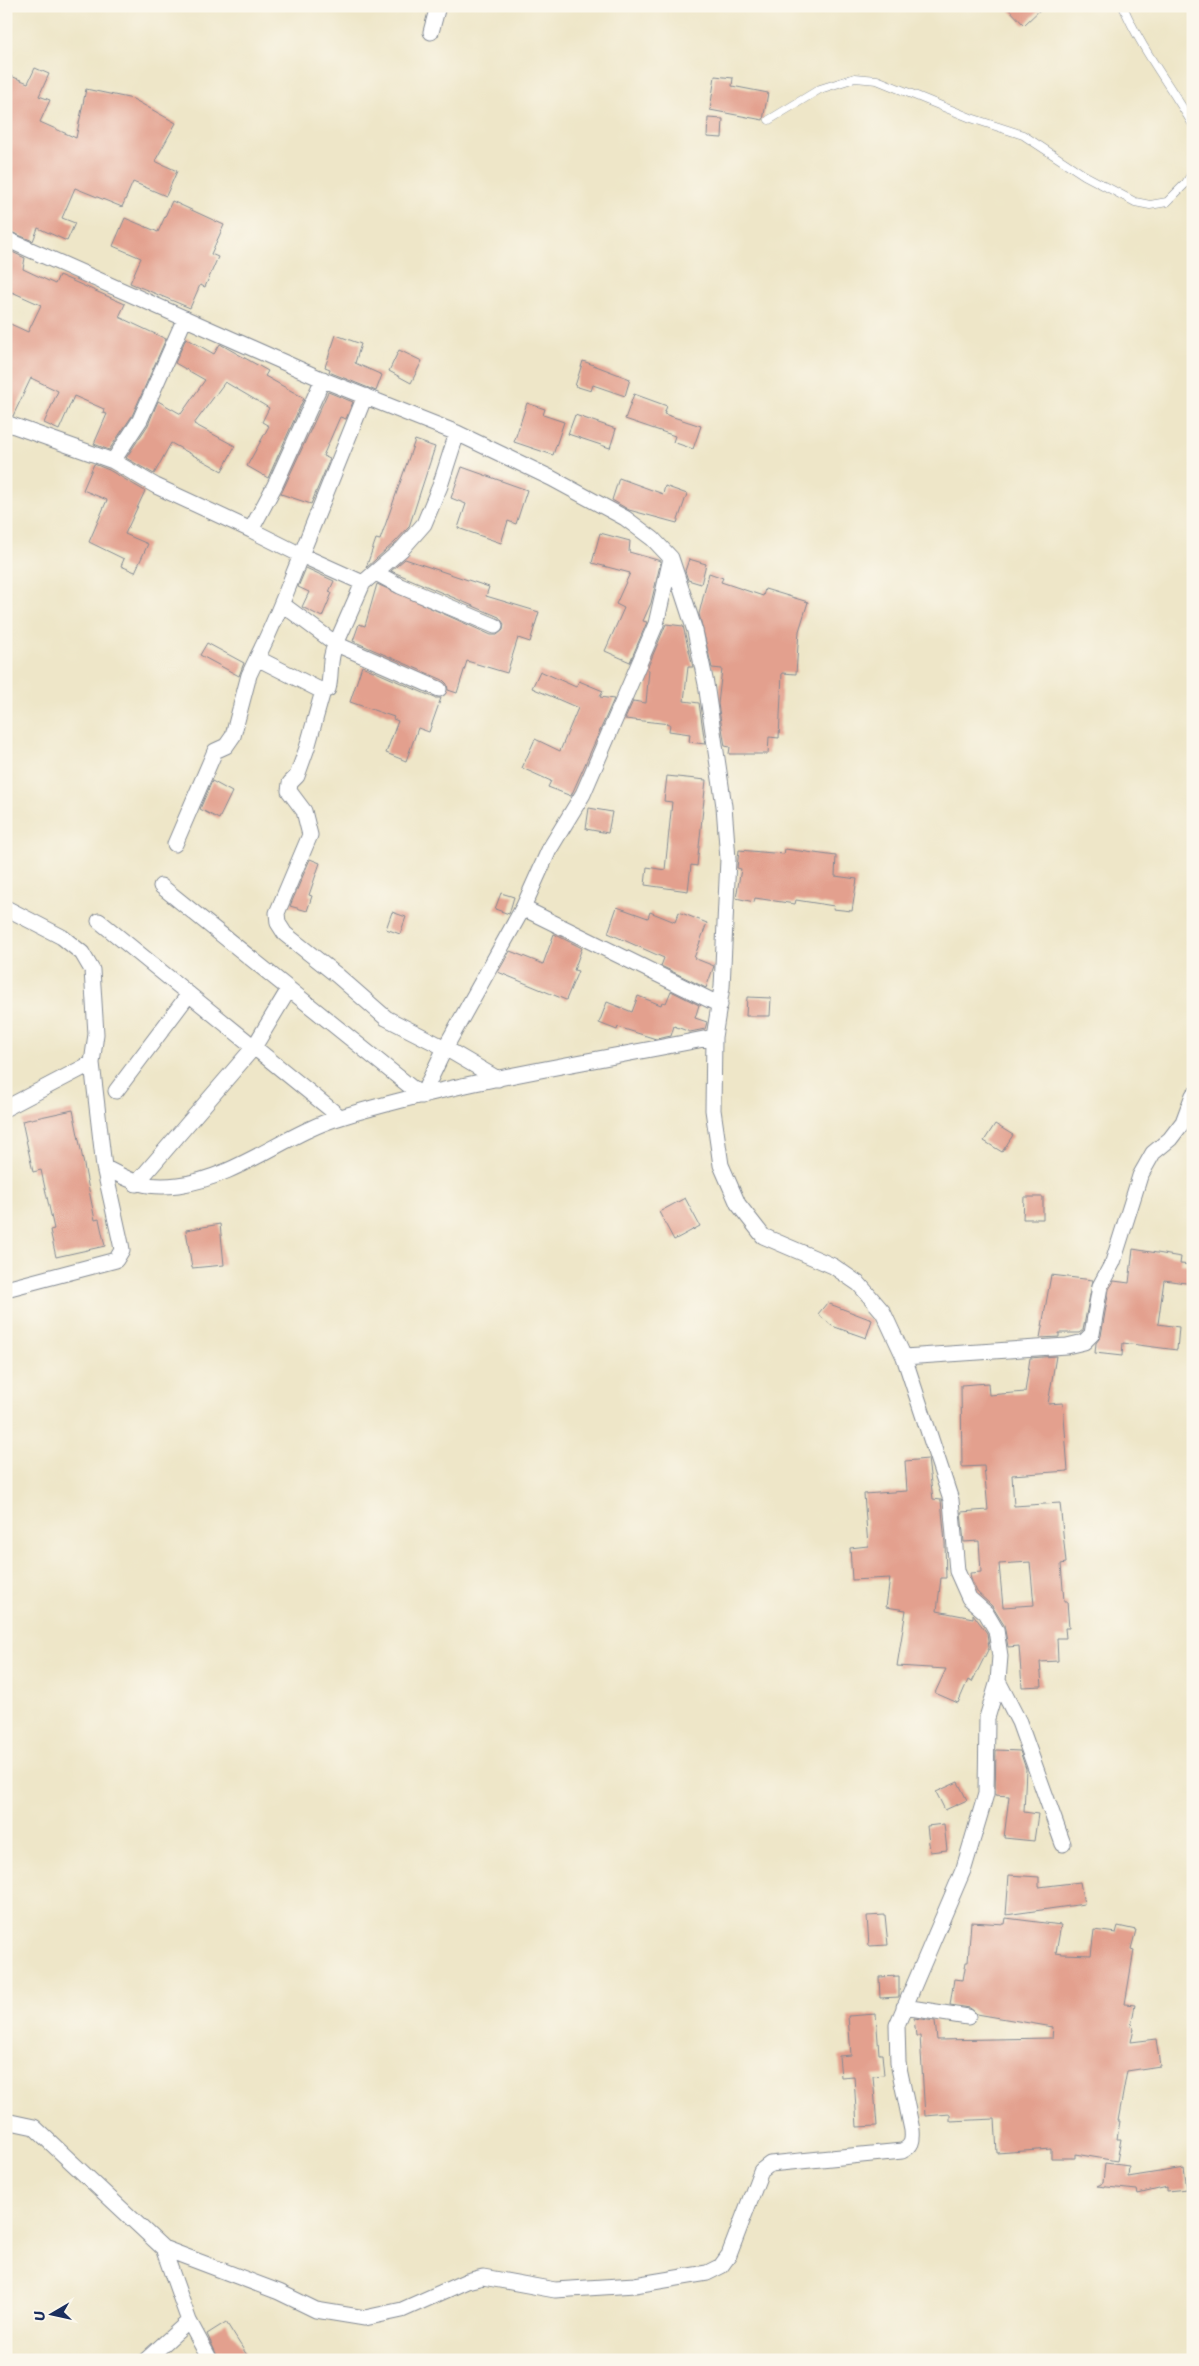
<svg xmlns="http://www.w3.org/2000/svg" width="1199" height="2366" viewBox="0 0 1199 2366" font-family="Sriracha,sans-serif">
	<rect width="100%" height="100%" fill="#fbf7ec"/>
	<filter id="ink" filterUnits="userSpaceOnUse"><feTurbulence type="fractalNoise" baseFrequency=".02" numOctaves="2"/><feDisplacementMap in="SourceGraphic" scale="10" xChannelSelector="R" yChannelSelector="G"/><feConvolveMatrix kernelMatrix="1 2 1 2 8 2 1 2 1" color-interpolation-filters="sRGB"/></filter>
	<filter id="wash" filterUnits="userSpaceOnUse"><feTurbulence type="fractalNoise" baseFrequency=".0096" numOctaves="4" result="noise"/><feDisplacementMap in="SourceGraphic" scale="20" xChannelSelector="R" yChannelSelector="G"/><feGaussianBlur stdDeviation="1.12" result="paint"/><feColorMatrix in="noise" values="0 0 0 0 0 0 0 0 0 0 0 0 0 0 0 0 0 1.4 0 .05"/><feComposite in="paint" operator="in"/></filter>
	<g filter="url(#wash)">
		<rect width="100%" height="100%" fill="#eee6c8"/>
		<g id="blocks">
			<path fill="#e3a08e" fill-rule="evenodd" d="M1006 6H1044L1024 25Z
				M35 68 49 74 39 96 50 100 40 122 76 138 86 89 133 99 176 123 155 161 177 171 166 196 133 182 122 207 75 188 62 218 75 223 67 241 38 228 33 241 6 230V74L28 83Z
				M715 76 733 78 732 86 768 93 763 120 710 110Z
				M708 118 723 119 722 138 707 137Z
				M172 201 224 225 211 254 218 257 205 287 200 285 190 308 130 283 141 258 113 246 125 218 158 232Z
				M10 251 25 258 23 269 55 284 59 275 125 304 119 317 166 339 132 416 109 450 94 444 107 414 103 413 104 409 74 396 59 430 44 423 58 391 31 378 13 416 6 414V322L28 332 41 305 12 292 6 306V258Z
				M336 335 361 344 355 363 382 375 376 391 329 372 330 369 325 367Z
				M186 338 214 354 220 344 227 348 268 371 265 376 304 398 268 478 247 466 269 426 262 422 269 408 225 382 194 424 235 446 222 471 171 443 154 474 126 458 148 425 158 401 181 414 205 380 175 363Z
				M399 350 422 361 411 383 389 371Z
				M583 361 630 379 625 396 593 385 591 391 575 386Z
				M328 392 353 402 346 419 340 417 323 456 330 459 311 504 281 494Z
				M634 394 667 406 664 414 701 426 693 449 673 442 675 436 625 419Z
				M527 403 545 409 543 415 564 422 553 455 514 442Z
				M575 415 616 429 610 448 568 434Z
				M415 440 435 447 409 527 395 542 366 568 376 539 380 540Z
				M94 464 109 470 145 491 125 534 148 544 135 572 121 566 124 559 89 542 107 500 83 490Z
				M462 467 527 490 516 524 508 521 501 543 458 528 466 504 451 498Z
				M619 478 663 494 665 486 687 494 677 523 629 510 612 500Z
				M600 533 630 541 629 552 661 561 651 603 643 621 647 622 630 662 605 651 624 608 616 604 630 573 592 563Z
				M405 559 489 587 486 596 539 612 530 642 518 638 507 673 467 661 457 693 448 690 447 684 443 680 353 641 359 624 365 626 377 584 491 635H497L503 630 504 624 499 617 391 571Z
				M689 559 706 564 701 584 688 580 685 571Z
				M306 568 334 581 329 592 332 593 322 617 302 607 309 592 298 587Z
				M709 573 723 578 721 582 763 596 765 589 808 602 799 631 796 674 782 673 779 738 769 737 768 754H729L730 747 725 746 718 704 722 669 712 668 699 614Z
				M666 624 683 626 693 667H688L684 701 699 703 705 744 689 742 690 734 669 731 670 724 625 719 633 701 646 703 649 670 647 669Z
				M207 643 244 663 239 676 200 655Z
				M362 666 435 698H441L429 732 418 728 406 761 386 753 398 721 393 719 394 717 350 702Z
				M540 671 576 687 579 681 603 691 600 697 614 699 571 796 548 787 551 781 522 768 535 739 560 751 578 708 532 688Z
				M667 776 706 780 697 866 691 865 688 891 645 885 647 867 665 870 672 802 664 801Z
				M212 781 232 792 219 819 200 809Z
				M589 808 612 812 608 833 586 829Z
				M785 849 836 856 835 876 857 879 852 911 833 909 834 906 796 900 795 904 755 898 754 902 736 898 741 869 737 868 739 850 784 854Z
				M310 859 320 863 309 895 312 896 307 911 290 906Z
				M501 893 514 897 509 914 495 909Z
				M617 907 648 918 650 912 675 922 679 912 707 923 694 958 714 966 706 988 661 966 664 958 608 933Z
				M392 912 406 917 400 934 386 929Z
				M554 934 582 948 574 970 578 971 566 1000 498 972 510 951 543 964Z
				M671 991 699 1005 695 1018 707 1022 705 1029 690 1032 674 1026 671 1036 656 1039 618 1027 617 1030 599 1023 607 1002 632 1012 638 996 661 1005 662 1002 666 1003Z
				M747 997 771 998 770 1016H746Z
				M73 1110 95 1220 99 1219 105 1246 56 1257 50 1230 54 1229 41 1170 33 1172 22 1121Z
				M995 1124 1013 1135 1002 1152 984 1141Z
				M1024 1197H1043V1219H1023Z
				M685 1198 700 1226 674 1240 659 1212Z
				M220 1224 224 1265 192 1268 186 1230Z
				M1133 1249 1181 1257 1180 1264 1193 1265V1284L1164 1280 1158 1324 1179 1327 1177 1350 1123 1343 1122 1356 1095 1353 1096 1343 1101 1336 1109 1289 1114 1281 1129 1283Z
				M1051 1275 1093 1280 1083 1330 1079 1333H1059V1337L1040 1338Z
				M827 1303 872 1320 866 1338 832 1326 818 1314Z
				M1056 1356 1048 1404 1063 1403 1068 1471 1012 1475 1014 1506 1060 1503 1066 1563 1061 1564 1064 1601H1067L1069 1628H1065L1066 1638H1057L1058 1661 1040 1662 1042 1686 1022 1687 1019 1646 1008 1647 1004 1625 992 1606 977 1592 971 1579 970 1573 981 1572 979 1541 964 1542 961 1512 988 1510 984 1466 962 1467 961 1385 988 1383 989 1395 1025 1392 1030 1358ZM1030 1562 1034 1605 1003 1607 999 1564Z
				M928 1459 933 1499 941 1500 945 1543 946 1578H941L937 1611 973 1618V1614L987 1633 989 1648 972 1682 968 1680 958 1703 935 1693 946 1669 897 1666 906 1610 886 1607 890 1578 852 1580 850 1548 868 1546 864 1494 907 1491 905 1461Z
				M996 1750 1020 1751 1026 1769 1024 1812 1038 1814 1034 1841 1004 1838 1009 1796 995 1795Z
				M958 1782 967 1800 945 1810 936 1792Z
				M944 1824 947 1850 930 1852 927 1826Z
				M1009 1875 1039 1877V1887L1080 1882 1084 1904 1006 1915Z
				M885 1915 888 1945 869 1946 867 1916Z
				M1006 1918 1061 1925 1056 1953 1063 1954 1091 1955 1094 1930 1116 1933 1118 1926 1136 1930 1131 1949 1134 1950 1125 2004 1135 2005 1131 2027 1134 2028 1131 2042 1156 2039 1160 2066 1127 2071 1118 2121H1120L1117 2139H1121L1117 2161 1075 2154V2158H1051V2149L997 2153 995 2119 950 2121V2114L925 2116 920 2036H916L914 2018 935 2021 937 2040 1052 2038 1053 2027 977 2014 970 2008 950 2005 954 1979 963 1980 966 1962H968L971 1922 1005 1924Z
				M899 1976V1997L880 1998 879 1977Z
				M876 2014 879 2054H882L884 2075 873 2076 877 2126 857 2127 854 2076 841 2077 839 2056 851 2055 848 2016Z
				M1105 2163 1129 2166 1128 2177 1184 2168 1187 2189 1167 2191V2187L1138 2194 1137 2190 1097 2186 1103 2183Z
				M226 2322 250 2360H219L207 2334Z"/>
		</g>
	</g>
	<g filter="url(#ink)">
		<use href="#blocks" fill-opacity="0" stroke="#848a93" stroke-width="1"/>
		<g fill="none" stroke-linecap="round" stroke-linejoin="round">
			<defs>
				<path id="service" d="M1123 6C1141 49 1170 85 1193 125
					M769 120 820 89 855 78 877 80 971 118 1023 135 1084 175 1135 202 1150 205 1167 202 1186 183 1193 172"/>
				<path id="minor" d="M431 32 438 6
					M6 239 326 381 457 433 551 478 625 518 653 539 671 558 695 631 706 684 724 806 728 859 722 987 714 1037 713 1110 721 1165 738 1204 763 1236 833 1266 859 1284 883 1312 904 1357 951 1500 957 1571 969 1598 986 1613 996 1630 1000 1656 998 1681 987 1718 986 1794 964 1868 897 2025 898 2063 912 2130C913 2141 912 2146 902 2151L770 2164 761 2171 729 2255 721 2266 707 2273 635 2285 555 2290 483 2277 467 2281 402 2310 365 2318 316 2310 279 2292 163 2248
					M6 423 113 461 140 420 185 318
					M113 461 156 486 251 530
					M376 573 400 586 495 626
					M363 583 301 555 365 396
					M282 604 336 644C328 658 332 674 328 689L323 691 316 688 257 658C274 625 287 590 301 555L251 530 275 485 323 379
					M439 689 336 644 363 583 402 549 424 524 440 486 457 433
					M323 691 307 748 297 776 290 783 289 791 304 811 310 835 277 913 278 923 285 934 338 976 386 1018 445 1048 498 1079
					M175 844 215 751 226 746 233 736 249 675 257 658
					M161 886 422 1096 445 1048 523 908 549 850 583 794 656 624 671 558
					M6 908 62 937 82 953 92 970 96 1034 92 1063 104 1167C132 1182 146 1189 178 1185 238 1177 286 1133 341 1117 463 1080 590 1062 714 1037
					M523 908 720 1005
					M99 921 340 1117
					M116 1091 189 994
					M6 1108 92 1063
					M136 1184 254 1047 289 989
					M6 1289 116 1260 122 1250 121 1244 104 1167
					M904 1357 1067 1346 1084 1342 1092 1334 1100 1286 1113 1262 1140 1176 1153 1153 1170 1139 1183 1122 1193 1095
					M998 1681 1019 1722 1063 1844
					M904 2007 968 2017
					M6 2121 34 2127 163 2248 189 2321 210 2360
					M146 2360 189 2321"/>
			</defs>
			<use href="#service" stroke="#848a93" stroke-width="9"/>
			<use href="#minor" stroke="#848a93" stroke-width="17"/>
			<use href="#service" stroke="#fff" stroke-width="8"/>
			<use href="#minor" stroke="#fff" stroke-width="15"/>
		</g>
	</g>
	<rect width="1199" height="2366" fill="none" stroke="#fbf7ec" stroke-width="25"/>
	<g transform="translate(52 2314) rotate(261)" stroke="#fbf7ec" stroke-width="4" paint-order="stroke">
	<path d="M0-4L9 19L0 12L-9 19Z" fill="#1b2f5e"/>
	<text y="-8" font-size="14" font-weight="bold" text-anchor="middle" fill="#1b2f5e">U</text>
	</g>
</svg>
